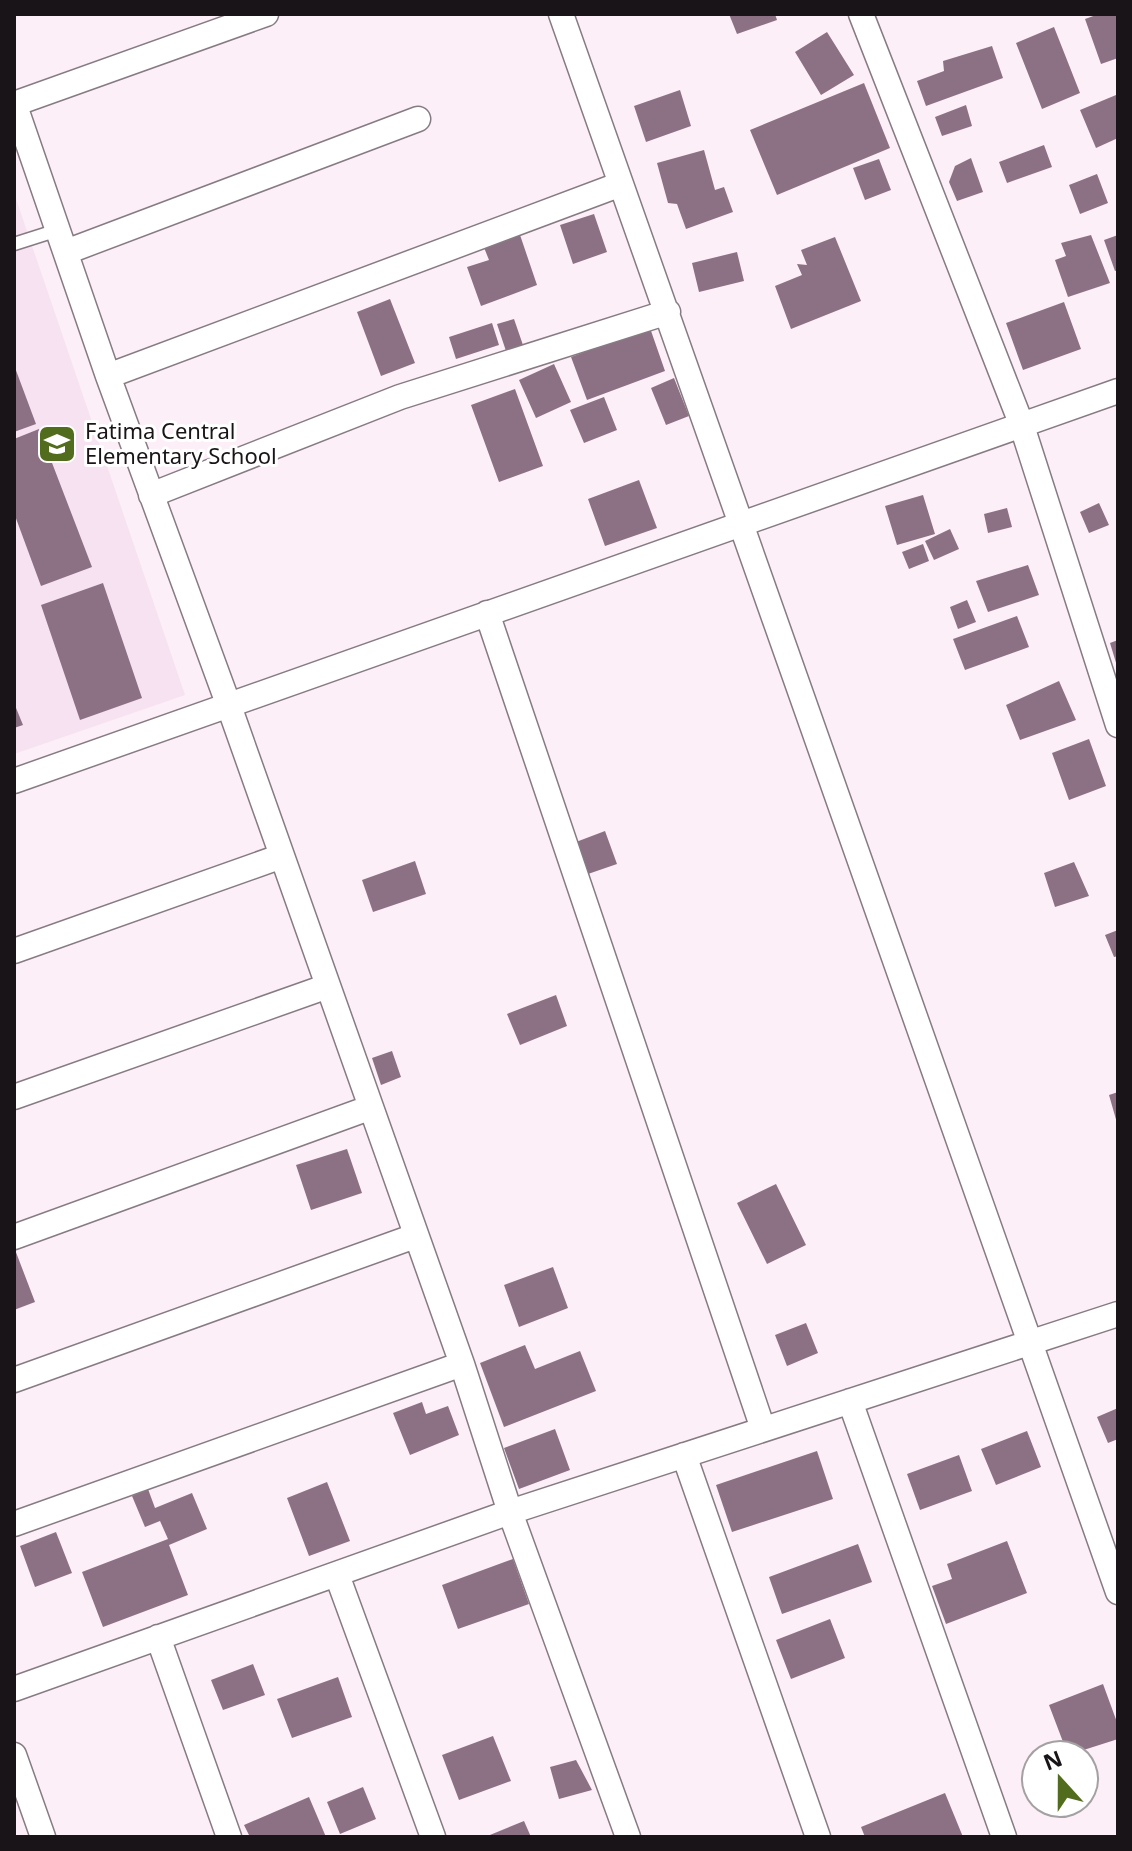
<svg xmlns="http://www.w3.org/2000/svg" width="1132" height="1851" viewBox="0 0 1132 1851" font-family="'Noto Sans',sans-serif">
	<rect width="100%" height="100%" fill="#fceff8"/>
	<path fill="#f6e2f0" d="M14 193 185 695 14 754Z"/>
	<path fill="#8c7185" d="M729 14H775L777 20 737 34Z
		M1099 14H1118V58L1101 64 1085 19Z
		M1054 27 1080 93 1042 109 1016 43Z
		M827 32 854 75 821 95 795 52Z
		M992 46 1003 78 926 106 917 81 944 71 943 61Z
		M864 83 890 148 777 195 750 130Z
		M680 90 691 126 646 142 634 106Z
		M1116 95 1118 138 1096 148 1080 110Z
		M966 105 972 126 942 136 935 117Z
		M1044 145 1052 167 1007 183 999 162Z
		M704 150 715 190 724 187 733 212 686 229 677 204 668 203 657 163Z
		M971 158 983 192 957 201 949 182 955 166Z
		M879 159 891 190 865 200 853 168Z
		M1097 174 1108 203 1080 214 1069 185Z
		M594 214 607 252 573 264 560 225Z
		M519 232 537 285 481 306 467 267 489 260 483 245Z
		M1091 235 1110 283 1068 297 1055 260 1066 256 1061 243Z
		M1118 235V270L1115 271 1104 240Z
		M835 237 861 301 791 329 775 286 802 275 797 264 807 265 801 250Z
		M737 252 744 281 699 292 692 263Z
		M390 299 415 363 381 376 357 312Z
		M1064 302 1081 349 1023 370 1006 323Z
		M514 319 524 348 507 354 497 324Z
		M492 323 499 345 456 359 449 337Z
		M650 328 665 371 587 400 571 357Z
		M554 364 571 402 536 418 519 380Z
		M14 365 36 424 14 432Z
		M674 378 689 416 666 425 651 388Z
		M515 389 543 466 499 482 471 405Z
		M604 397 617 430 584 443 570 410Z
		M39 429 92 567 41 586 14 513V439Z
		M639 480 657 528 605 546 588 499Z
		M923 495 935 534 897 545 885 506Z
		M1099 503 1109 525 1089 533 1080 512Z
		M1007 508 1012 527 988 533 984 514Z
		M950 529 959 549 934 560 925 541Z
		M923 544 929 561 909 569 902 552Z
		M1028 565 1039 595 988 612 976 581Z
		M103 583 142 698 80 720 41 605Z
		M967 600 976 622 958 629 950 607Z
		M1017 616 1029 647 965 670 953 639Z
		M1118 640V666H1117L1110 643Z
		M1059 681 1076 720 1020 740 1006 705Z
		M14 703 23 725 14 728Z
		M1089 739 1106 786 1069 800 1052 753Z
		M605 831 617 864 588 874 576 842Z
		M415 861 426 894 373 912 362 880Z
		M1074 862 1089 896 1055 907 1044 873Z
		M1118 930V956L1114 957 1105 935Z
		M556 995 567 1026 520 1045 507 1014Z
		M392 1051 401 1077 381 1085 372 1058Z
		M1118 1092V1123H1117L1109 1095Z
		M347 1149 362 1193 311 1210 296 1165Z
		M776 1184 806 1245 767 1264 737 1203Z
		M14 1247 35 1302 14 1310Z
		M553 1267 568 1308 519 1327 504 1285Z
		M806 1323 818 1353 787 1366 775 1335Z
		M525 1345 535 1369 580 1351 596 1391 504 1427 480 1363Z
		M422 1402 426 1414 448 1406 459 1435 410 1455 393 1413Z
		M1118 1408V1439L1108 1443 1097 1417Z
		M555 1429 570 1470 519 1489 504 1448Z
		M1027 1431 1041 1467 996 1485 981 1449Z
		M817 1451 833 1499 732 1532 716 1485Z
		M959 1455 972 1491 920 1510 907 1474Z
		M327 1482 350 1541 309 1556 287 1498Z
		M148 1489 155 1508 192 1493 207 1529 169 1545 188 1595 103 1627 82 1572 168 1539 160 1521 145 1527 132 1496Z
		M56 1532 72 1573 35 1587 20 1546Z
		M1007 1541 1027 1593 946 1624 932 1586 952 1579 947 1564Z
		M858 1544 872 1582 782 1614 769 1577Z
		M513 1559 529 1604 458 1629 442 1585Z
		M830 1619 845 1658 791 1679 776 1640Z
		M253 1664 265 1695 223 1710 211 1680Z
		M338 1677 352 1717 292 1738 277 1699Z
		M1103 1684 1118 1725V1739L1068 1755 1049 1705Z
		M493 1736 511 1781 459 1800 442 1755Z
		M576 1760 592 1790 559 1799 550 1767Z
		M363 1787 376 1819 340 1834 327 1802Z
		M945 1793 963 1837H865L861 1827Z
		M309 1797 326 1837H250L244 1825Z
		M524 1821 531 1837H485Z"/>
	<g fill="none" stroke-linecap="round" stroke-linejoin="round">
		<defs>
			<path id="lane" d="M14 244 58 230"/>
			<path id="street" d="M561 14 1118 1592
				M861 14 1021 423 1118 725
				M14 103 108 376 229 706 462 1364 510 1512 628 1837
				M14 104 266 14
				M66 252 418 119
				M108 376 621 184
				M151 495 400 397 668 312
				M487 613 763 1429
				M14 781 1118 391
				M14 951 282 856
				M14 1097 328 986
				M14 1237 369 1108
				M14 1380 415 1236
				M850 1401 1004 1837
				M684 1455 818 1837
				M14 1524 462 1364
				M337 1575 433 1837
				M158 1637 229 1837
				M14 1689 510 1512 1118 1314
				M14 1755 43 1837"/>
		</defs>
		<use href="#lane" stroke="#877b83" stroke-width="15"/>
		<use href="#street" stroke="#877b83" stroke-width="27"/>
		<use href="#lane" stroke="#fff" stroke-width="12"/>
		<use href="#street" stroke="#fff" stroke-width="24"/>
	</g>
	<defs>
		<symbol id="school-square" viewBox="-11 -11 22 22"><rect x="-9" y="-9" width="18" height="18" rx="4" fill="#526c1e" stroke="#fff"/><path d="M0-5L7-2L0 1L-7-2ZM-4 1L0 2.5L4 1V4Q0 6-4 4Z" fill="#fff"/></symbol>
	</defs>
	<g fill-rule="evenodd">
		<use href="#school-square" x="35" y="422" width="44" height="44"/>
	</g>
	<g text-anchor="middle" stroke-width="6" stroke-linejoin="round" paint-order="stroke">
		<g font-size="22" fill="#181417" stroke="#fff" text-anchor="start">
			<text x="85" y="439">Fatima Central<tspan x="85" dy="25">Elementary School</tspan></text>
		</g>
	</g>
	<rect width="1132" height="1851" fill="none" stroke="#181417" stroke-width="32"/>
	<g transform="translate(1060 1779) rotate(339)"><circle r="38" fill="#ffffff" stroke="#a3a1a2" stroke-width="2"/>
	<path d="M0-6L14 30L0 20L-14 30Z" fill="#526c1e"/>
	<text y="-12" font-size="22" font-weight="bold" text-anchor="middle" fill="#181417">N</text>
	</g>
</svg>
